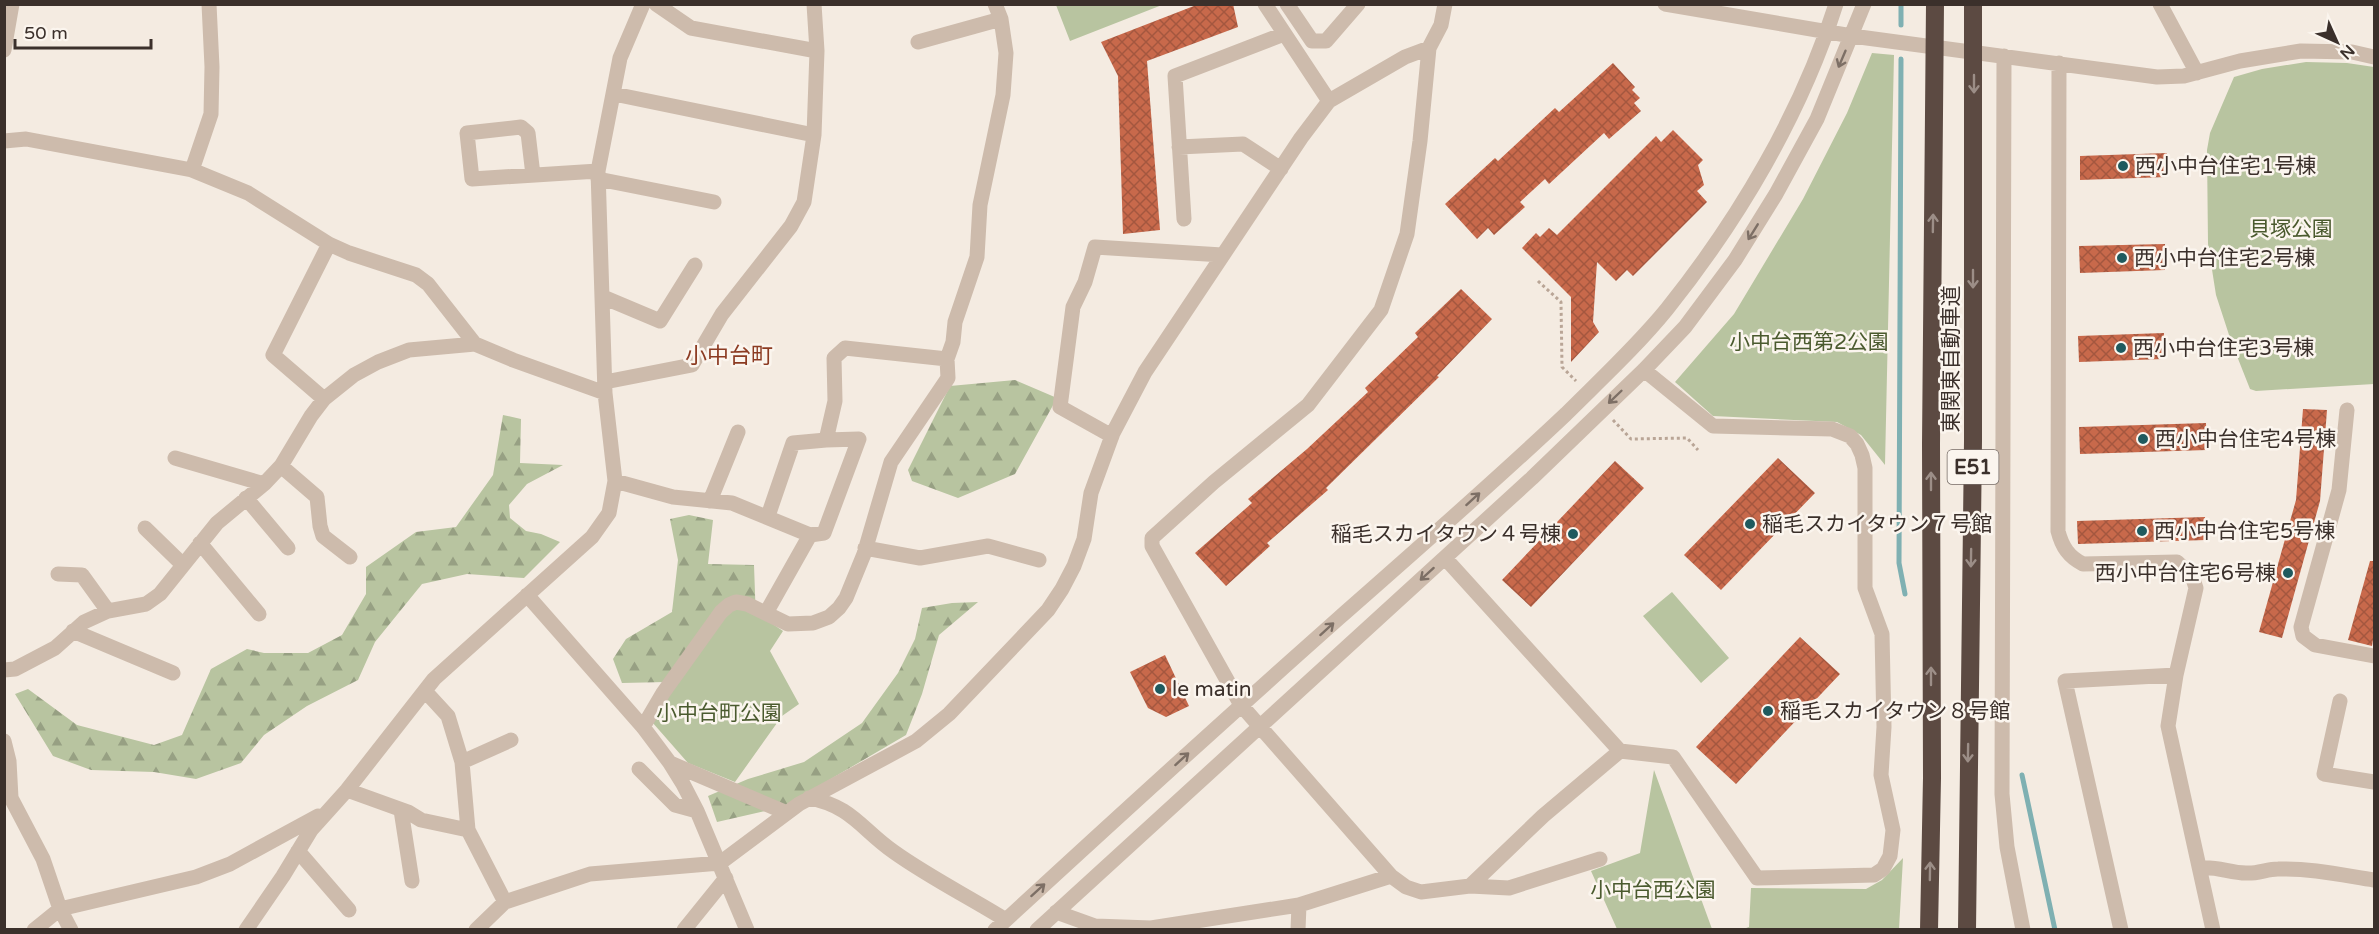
<svg xmlns="http://www.w3.org/2000/svg" width="2379" height="934" viewBox="0 0 2379 934" font-family="'Varela Round','Noto Sans JP',sans-serif">
	<defs>
		<pattern id="forest-firs" width="22" height="20" patternUnits="userSpaceOnUse" patternTransform="scale(1.5)"><rect width="22" height="20" fill="#b8c4a0"/><path d="M5 1l3.5 6h-7zM16 11l3.5 6h-7z" fill="#97a083"/></pattern>
		<pattern id="building-cross-hatch" width="8" height="8" patternUnits="userSpaceOnUse" patternTransform="scale(1.5)"><rect width="8" height="8" fill="#c8694b"/><path d="M0 0l8 8M0 8l8-8" fill="none" stroke="#a4573f"/></pattern>
	</defs>
	<rect width="100%" height="100%" fill="#f4ebe1"/>
	<path fill="url(#forest-firs)" d="M1015 380 1057 398 1015 474 958 498 912 481 908 470 950 386Z
		M503 415 521 419 520 463 563 465 527 484 509 505 510 518 526 531 541 534 560 542 524 578 467 574 422 584 375 642 358 680 307 706 264 735 241 763 196 779 154 772 91 770 53 756 15 694 28 689 77 725 154 745 182 735 211 669 247 649 264 653H308L342 635 366 594V567L416 532 456 527 493 475Z
		M689 515 713 520 708 564 754 565 756 621 666 682 622 683 613 659 626 639 672 612 678 560 670 519Z
		M978 602 939 635 922 694 906 735 783 807 717 822 708 796 748 779 804 762 862 723 898 673 915 639 922 608 952 603Z"/>
	<path fill="#b8c4a0" d="M1056 5H1162L1070 41Z
		M1872 53 1894 55 1885 465 1861 435 1837 422 1713 416 1675 382 1734 314 1803 199 1847 113Z
		M2306 62 2347 63 2374 67V384L2256 391 2250 389 2231 341 2216 295 2208 244 2207 150 2210 133 2234 77 2262 69Z
		M1672 592 1729 658 1701 683 1643 616Z
		M733 608H749L783 631 770 651 799 704 782 716 735 782 688 763 652 722 669 688Z
		M1654 770 1712 929H1617L1591 871 1640 853Z
		M1903 858 1899 929 1740 930 1749 927 1751 888 1866 889 1882 880Z"/>
	<g fill="none" stroke-linecap="round" stroke-linejoin="round">
		<path stroke="#7fb0b2" stroke-width="5" d="M1901 25V4
			M1901 59 1899 563 1905 594
			M2022 775 2055 930"/>
	</g>
	<path fill="url(#building-cross-hatch)" d="M1199 4H1233L1238 27 1147 61 1160 230 1123 234 1118 76 1101 42Z
		M1613 63 1635 87 1632 90 1640 98 1634 103 1641 111 1609 139 1604 133 1549 184 1545 179 1520 202 1525 207 1494 235 1488 228 1477 239 1445 204 1495 158 1498 161 1555 108 1559 112Z
		M1673 130 1703 160 1698 165 1704 185 1697 191 1707 202 1633 276 1627 270 1616 281 1597 262 1593 322 1599 332 1571 362V297L1522 248 1536 233 1540 237 1549 228 1557 235 1656 136 1661 142Z
		M2167 153V177L2080 180V156Z
		M2165 244V270L2080 273 2079 246Z
		M1461 289 1492 319 1437 376 1439 377 1326 488 1328 490 1267 543 1270 546 1226 586 1195 553 1252 503 1248 499 1307 449 1368 392 1365 388 1418 337 1415 333Z
		M2164 333V359L2079 362 2078 336Z
		M2303 409 2327 410 2320 501 2282 638 2259 632 2296 500Z
		M2206 423 2207 450 2080 454 2079 427Z
		M1778 458 1815 493 1721 590 1684 555Z
		M1615 461 1644 488 1531 607 1502 580Z
		M2205 517 2206 540 2078 544 2077 521Z
		M2370 561H2374V634L2372 646 2348 640Z
		M1800 637 1840 674 1736 784 1696 747Z
		M1165 655 1189 706 1166 717 1148 708 1130 672Z"/>
	<g fill="none" stroke-linecap="round" stroke-linejoin="round">
		<path stroke="#b9a596" stroke-width="3" stroke-dasharray="3 3" stroke-linecap="butt" d="M1538 281 1561 302 1562 367 1576 381
			M1613 420 1631 439 1687 438 1698 450"/>
		<path stroke="#cdbbac" stroke-width="15" d="M656 4 691 28 817 51
			M1265 4 1329 101
			M1287 4 1312 41H1326L1358 4
			M1445 4 1441 25 1429 48 1420 141 1407 234 1381 310 1308 405 1214 482 1152 538V546L1241 705 1391 876 1406 887 1421 892 1470 886 1543 816 1620 751
			M1665 4 1852 36 2157 77 2184 76 2240 61 2301 51 2352 52 2374 57
			M2160 4 2197 73
			M918 42 1001 19
			M4 50 12 4
			M2004 56 2002 794 2007 847 2023 930
			M2059 63 2058 531C2062 547 2069 557 2083 564L2177 562 2192 576 2196 588 2176 675 2168 726 2213 930
			M614 94 814 135
			M4 141 26 139 192 170 248 193 329 244 349 253 416 275 428 284 475 344
			M1179 147 1243 144 1281 169
			M192 170 211 114 212 67 209 4
			M533 175 528 133 521 127 467 133 472 179 598 171
			M598 179 714 202
			M1184 219 1175 76 1284 34
			M603 297 660 321 695 265
			M605 382 692 365 722 314 791 226 804 202 814 135 817 51 814 4
			M324 399 273 355 329 244
			M2347 410 2339 490 2301 627 2303 636 2315 645 2374 656
			M1112 436 1060 407 1073 307 1085 282 1095 247 1222 255
			M175 458 264 484
			M281 466 317 497 320 526 323 536 350 557
			M615 481 673 497 732 503 810 535 824 533 859 439 826 440 835 401 834 358 845 348 947 359
			M246 498 288 548
			M710 501 738 432
			M768 516 793 443 826 440
			M145 528 182 564
			M200 543 259 614
			M865 548 920 558 988 546 1039 560
			M1445 558 1620 751 1673 757 1757 878 1874 875 1883 869 1890 856 1893 830 1881 775 1884 727 1882 634 1865 588V468L1862 455 1857 444 1850 436 1832 429 1713 426 1644 370
			M58 574 82 575 108 611
			M527 595 643 727 670 763 683 784 697 811 747 930
			M766 613 810 535
			M73 631 173 673
			M4 670 15 669 55 648 84 622 108 611 146 604 160 594 217 523 264 484 281 466 311 416 324 399 354 375 378 362 409 350 475 344 513 360 605 393
			M425 691 448 716 462 762 468 830
			M2340 701 2324 774 2374 782
			M643 727 663 693 721 612 729 605 736 602 747 604 788 624 813 623 829 617 839 608 846 598 864 554 891 462 948 378 947 359 953 342 955 322 977 257 980 205 1003 95 1006 53 1001 19 995 4
			M4 741 9 761 11 798 43 859 60 909 71 930
			M462 762 511 740
			M670 763 787 813
			M639 769 675 805 697 811
			M347 790 408 812 421 820 468 830 505 902
			M809 798C852 806 862 830 894 852 929 877 969 897 1006 920
			M401 810 412 881
			M298 851 349 910
			M2200 868C2217 866 2230 873 2246 873 2257 874 2267 869 2278 869 2310 868 2342 875 2374 880
			M1470 886 1509 888 1600 859
			M1056 912 1095 926 1151 928 1299 905 1391 876
			M34 930 60 909 196 877 230 864 318 816
			M246 930 283 876 311 830 347 790 434 679 592 537 609 513 615 481 605 393 598 171 620 58 643 4
			M476 930 505 902 590 874 720 863 799 804 916 741 949 714 1048 610 1062 589 1074 566 1084 539 1091 493 1113 433 1145 372 1301 138 1329 101 1405 57 1429 48
			M684 930 726 878
			M995 930C1109 825 1223 721 1339 618 1415 551 1492 484 1566 414 1600 380 1637 346 1667 309 1739 219 1801 114 1836 4
			M1037 930 1532 478 1644 370 1685 327 1735 260 1776 194 1817 119 1864 4
			M1298 930 1299 905
			M2121 930 2065 681 2176 675"/>
		<path stroke="#5c4a42" stroke-width="18" d="M1929 930 1932 778 1931 444 1935 4
			M1967 930 1973 441V4"/>
	</g>
	<defs><path id="oneway-shaft" d="M-6 0H5M1.5-3L5.5 0L1.5 3" fill="none" stroke-width="1.6" stroke-linecap="round" stroke-linejoin="round" transform="scale(1.5)"/></defs>
	<g stroke="#7d6f65">
		<use href="#oneway-shaft" transform="translate(1842 59) rotate(113)"/>
		<use href="#oneway-shaft" transform="translate(1753 232) rotate(122)"/>
		<use href="#oneway-shaft" transform="translate(1615 397) rotate(136)"/>
		<use href="#oneway-shaft" transform="translate(1473 499) rotate(-42)"/>
		<use href="#oneway-shaft" transform="translate(1427 574) rotate(138)"/>
		<use href="#oneway-shaft" transform="translate(1327 629) rotate(-42)"/>
		<use href="#oneway-shaft" transform="translate(1182 759) rotate(-42)"/>
		<use href="#oneway-shaft" transform="translate(1038 890) rotate(-42)"/>
	</g>
	<g stroke="#9c8e87">
		<use href="#oneway-shaft" transform="translate(1974 84) rotate(90)"/>
		<use href="#oneway-shaft" transform="translate(1933 223) rotate(-89)"/>
		<use href="#oneway-shaft" transform="translate(1973 279) rotate(90)"/>
		<use href="#oneway-shaft" transform="translate(1931 481) rotate(-90)"/>
		<use href="#oneway-shaft" transform="translate(1971 558) rotate(91)"/>
		<use href="#oneway-shaft" transform="translate(1931 676) rotate(-90)"/>
		<use href="#oneway-shaft" transform="translate(1968 753) rotate(91)"/>
		<use href="#oneway-shaft" transform="translate(1930 871) rotate(-89)"/>
	</g>
	<g fill="#1f5a5e" stroke="#fbf5ee" stroke-width="2">
		<circle cx="2123" cy="166" r="6"/>
		<circle cx="2122" cy="258" r="6"/>
		<circle cx="2121" cy="348" r="6"/>
		<circle cx="2143" cy="439" r="6"/>
		<circle cx="1750" cy="524" r="6"/>
		<circle cx="2142" cy="531" r="6"/>
		<circle cx="1573" cy="534" r="6"/>
		<circle cx="2288" cy="573" r="6"/>
		<circle cx="1160" cy="689" r="6"/>
		<circle cx="1768" cy="711" r="6"/>
	</g>
	<g text-anchor="middle" stroke-width="5" stroke-linejoin="round" paint-order="stroke">
		<rect fill="#fbf5ee" stroke="#756b66" stroke-width="1.5" x="1947.5" y="450" width="51" height="34" rx="4.5"/>
		<g font-size="20" font-weight="bold" fill="#3b302b">
			<text x="1973" y="474">E51</text>
		</g>
		<g font-size="21" fill="#3b302b" stroke="#fbf5ee" text-anchor="start">
			<text x="2135" y="173">西小中台住宅1号棟</text>
			<text x="2134" y="265">西小中台住宅2号棟</text>
			<text x="2133" y="355">西小中台住宅3号棟</text>
			<text x="2155" y="446">西小中台住宅4号棟</text>
			<text x="1762" y="531">稲毛スカイタウン７号館</text>
			<text x="2154" y="538">西小中台住宅5号棟</text>
			<text x="1561" y="541" text-anchor="end">稲毛スカイタウン４号棟</text>
			<text x="2276" y="580" text-anchor="end">西小中台住宅6号棟</text>
			<text x="1172" y="696">le matin</text>
			<text x="1780" y="718">稲毛スカイタウン８号館</text>
		</g>
		<g font-size="21" fill="#4a5a2e" stroke="#fbf5ee">
			<text x="2291" y="236">貝塚公園</text>
			<text x="1809" y="349">小中台西第2公園</text>
			<text x="719" y="720">小中台町公園</text>
			<text x="1653" y="897">小中台西公園</text>
		</g>
		<g font-size="21" fill="#3b302b" stroke="#fbf5ee">
			<text transform="translate(1951 359) rotate(-90)" y="7">東関東自動車道</text>
		</g>
		<g font-size="22" fill="#8c3b22" stroke="#fbf5ee">
			<text x="729" y="363">小中台町</text>
		</g>
	</g>
	<rect width="2379" height="934" fill="none" stroke="#3b302b" stroke-width="12"/>
	<g transform="translate(2337 42) rotate(135)" stroke="#fbf5ee" stroke-width="4.5" paint-order="stroke">
	<path d="M0-4.5L10 22L0 15L-10 22Z" fill="#3b302b"/>
	<text y="-9" font-size="16" font-weight="bold" text-anchor="middle" fill="#3b302b">N</text>
	</g>
	<path d="M15 39v9h136v-9" fill="none" stroke="#3b302b" stroke-width="3"/>
	<text x="24" y="39" font-size="18" fill="#3b302b" stroke="#fbf5ee" stroke-width="4.5" paint-order="stroke">50 m</text>
</svg>
